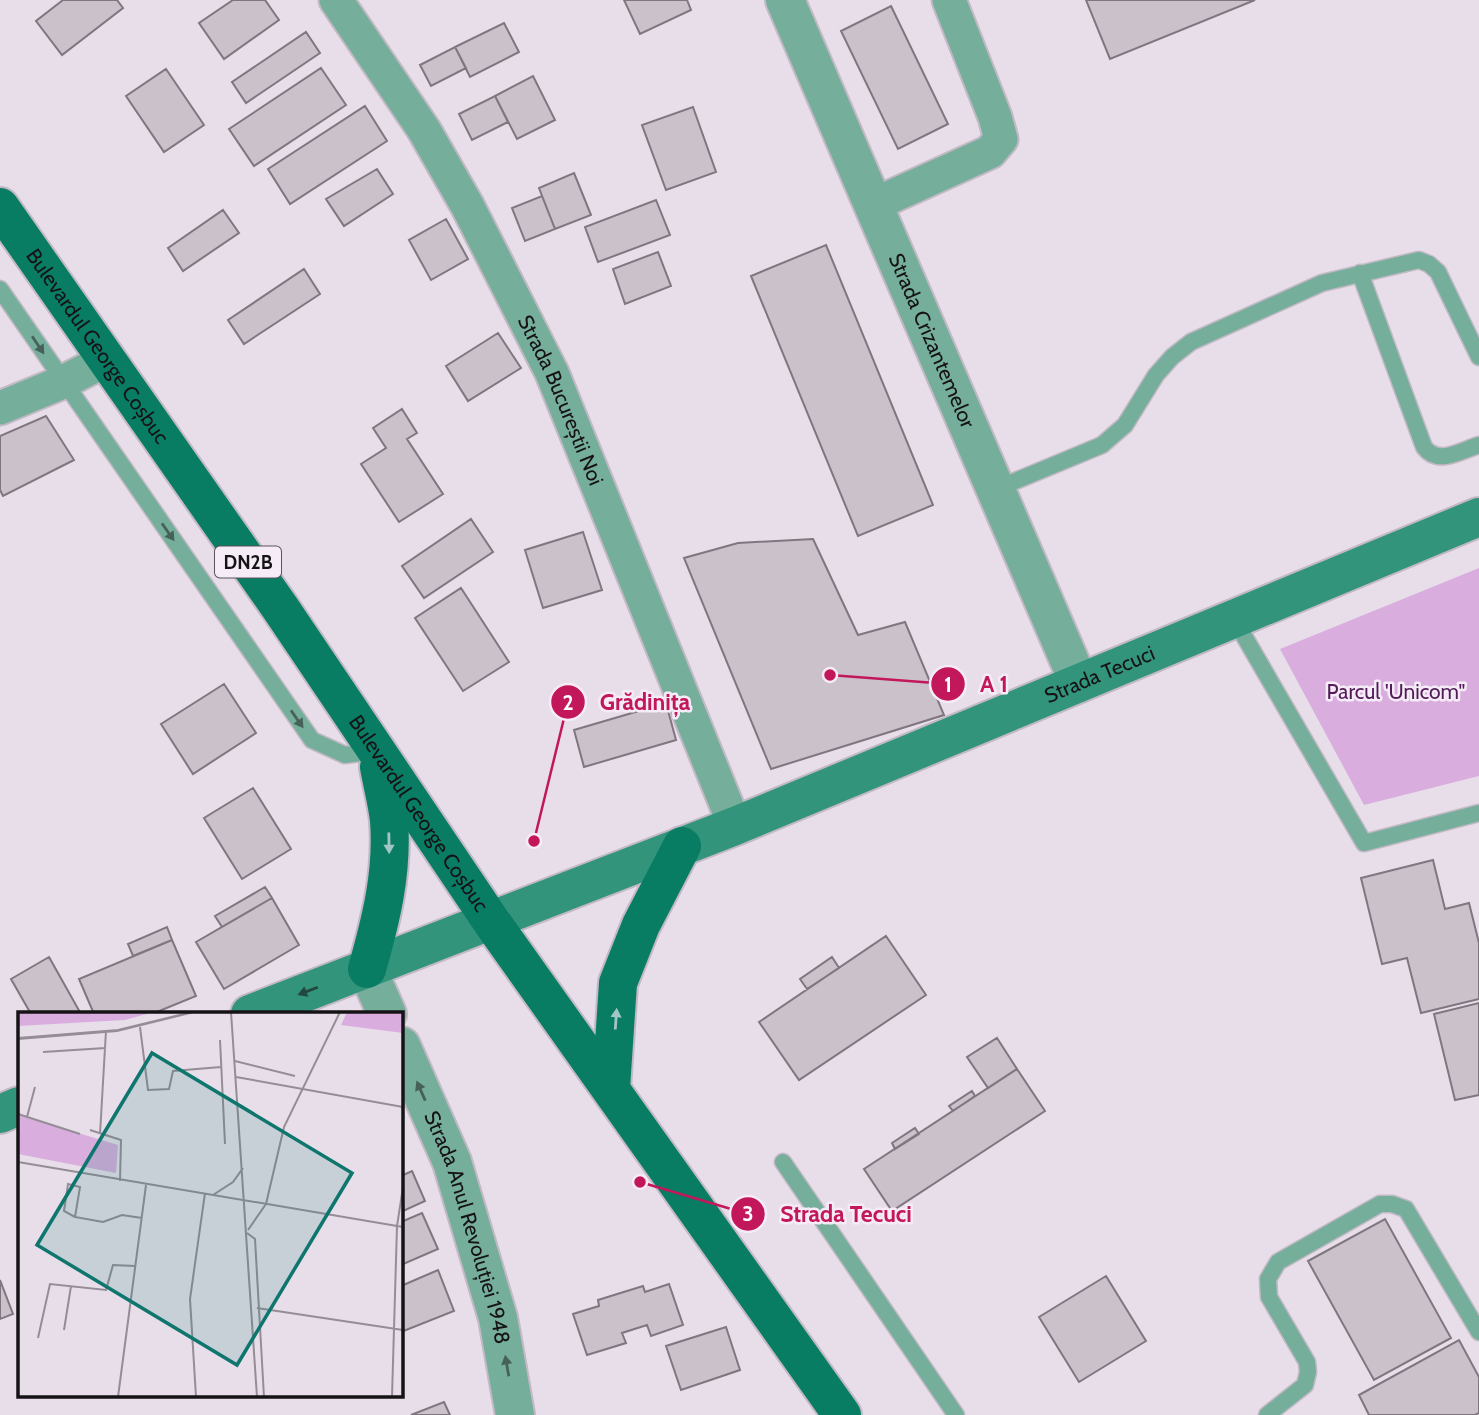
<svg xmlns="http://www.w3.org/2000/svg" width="1479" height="1415" viewBox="0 0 1479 1415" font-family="Cabin,sans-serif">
	<rect width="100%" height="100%" fill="#e8deea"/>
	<path fill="#d9aedf" d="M1479 568V776L1364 805 1280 649Z"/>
	<path fill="#cac1cb" stroke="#7f7680" stroke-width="2" d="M63 0H117L123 8 62 55 36 21Z
		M233 0H265L279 20 224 59 199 23Z
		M624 0H687L691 10 640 34Z
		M1086 0H1255L1110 59Z
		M891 6 948 124 898 149 841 31Z
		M504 23 519 52 470 77 455 47Z
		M306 32 320 53 246 103 232 82Z
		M455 47 466 68 431 86 420 65Z
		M321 68 346 105 254 166 229 129Z
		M166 69 204 125 164 152 126 96Z
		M533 76 555 120 517 139 495 96Z
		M495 96 508 122 472 140 459 114Z
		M365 106 387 141 290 204 268 169Z
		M693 107 716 172 666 190 642 125Z
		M377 169 393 194 344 226 326 199Z
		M574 173 591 215 555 229 539 188Z
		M542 196 555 229 525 241 512 208Z
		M656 200 670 235 598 262 585 227Z
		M223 210 239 233 183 271 168 248Z
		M446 219 468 259 431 280 409 240Z
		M826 245 933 505 858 536 751 276Z
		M658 252 671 286 625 304 613 269Z
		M304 269 320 294 244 344 228 320Z
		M498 333 521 368 468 401 446 366Z
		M402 409 417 433 407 439 443 494 399 522 361 464 386 448 373 428Z
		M46 416 74 460 3 496 0 490V436Z
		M471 519 493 552 424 598 402 566Z
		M583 532 602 590 543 608 525 550Z
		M813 539 858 635 905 622 944 715 771 769 684 558 738 543Z
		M461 588 509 662 463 691 415 618Z
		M224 684 256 733 193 774 161 724Z
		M666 703 676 740 584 767 574 730Z
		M253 788 291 849 242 879 204 818Z
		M1433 860 1445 909 1469 903 1479 943V999L1421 1013 1407 958 1382 964 1361 878Z
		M265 887 272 898 222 927 215 916Z
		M272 898 299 945 224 989 196 942Z
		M167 927 172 940 133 956 128 944Z
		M886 936 926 995 799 1080 759 1022Z
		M172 940 196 996 152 1014H94L79 979Z
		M49 957 81 1014H31L11 979Z
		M832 957 839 968 807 989 800 979Z
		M1479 1003V1095L1455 1100 1434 1014Z
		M997 1038 1017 1069 988 1088 967 1057Z
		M1017 1069 1045 1111 892 1211 864 1169Z
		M972 1091 975 1096 953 1111 949 1106Z
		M915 1128 919 1134 895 1149 892 1143Z
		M412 1171 425 1201 401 1212V1176Z
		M422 1213 438 1249 401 1265V1222Z
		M1385 1219 1451 1338 1374 1380 1308 1261Z
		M438 1270 454 1311 401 1332V1286Z
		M1106 1276 1146 1341 1079 1382 1039 1317Z
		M0 1280 13 1314 0 1319Z
		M669 1284 683 1325 651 1336 647 1325 622 1333 626 1343 587 1355 573 1314 599 1306 598 1300 643 1286 645 1292Z
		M726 1327 740 1370 681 1390 666 1346Z
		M1459 1340 1479 1377V1413L1475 1415H1369L1359 1395Z
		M444 1402 450 1415H411Z"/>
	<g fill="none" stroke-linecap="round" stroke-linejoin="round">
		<defs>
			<path id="service" d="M1360 273 1424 447C1438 466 1460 451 1479 445
				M0 289 312 740 345 755 376 751
				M996 489 1102 445 1125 425 1156 375 1172 357 1191 342 1322 283 1419 260 1429 264 1438 272 1479 357
				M1233 617 1364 843 1479 813
				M783 1162 956 1415
				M1267 1415 1305 1385 1308 1372 1307 1362 1269 1297 1268 1279 1278 1262 1380 1204H1392L1406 1209 1479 1332"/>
			<g id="minor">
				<path id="s1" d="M336 0 424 130 468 207 552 373 735 826"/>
				<path d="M875 204 990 152 1001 139 995 117 949 0"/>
				<path d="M0 408 63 382 106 360"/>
			</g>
			<g id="tertiary">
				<path id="s2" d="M785 0 1079 683"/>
				<path d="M367 969 387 1014"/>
				<path id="s3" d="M401 1046 452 1162 498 1318 515 1415"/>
			</g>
			<g id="secondary">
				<path id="s4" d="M250 1014 735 826 1479 517"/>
				<path d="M0 1114 19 1106"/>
			</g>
			<g id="primary">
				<path id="s5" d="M0 207 281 609 491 921 842 1415"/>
				<path d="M367 969C381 920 393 872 389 820 387 802 382 784 379 767"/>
				<path d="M611 1088 618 983 641 925 682 846"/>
			</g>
		</defs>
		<use href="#service" stroke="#c2b9c4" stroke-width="19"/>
		<use href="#minor" stroke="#c2b9c4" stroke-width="37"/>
		<use href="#tertiary" stroke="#c2b9c4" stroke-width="42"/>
		<use href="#secondary" stroke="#c2b9c4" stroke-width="42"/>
		<use href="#primary" stroke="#c2b9c4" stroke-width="42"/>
		<use href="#service" stroke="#75af9c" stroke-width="16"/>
		<use href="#minor" stroke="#75af9c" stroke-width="33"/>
		<use href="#tertiary" stroke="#75af9c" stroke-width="38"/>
		<use href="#secondary" stroke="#31947b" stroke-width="38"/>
		<use href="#primary" stroke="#097d64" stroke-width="38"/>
	</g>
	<defs><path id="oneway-solid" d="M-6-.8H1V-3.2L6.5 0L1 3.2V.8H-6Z" transform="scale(1.75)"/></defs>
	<g fill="#46615a">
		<use href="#oneway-solid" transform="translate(38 345) rotate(56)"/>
		<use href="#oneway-solid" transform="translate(168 532) rotate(55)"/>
		<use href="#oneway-solid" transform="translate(297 719) rotate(55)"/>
		<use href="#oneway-solid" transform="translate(421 1091) rotate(-114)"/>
		<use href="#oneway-solid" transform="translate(507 1366) rotate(-100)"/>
	</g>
	<g fill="#a3c5c4">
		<use href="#oneway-solid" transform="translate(389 843) rotate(89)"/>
		<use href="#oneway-solid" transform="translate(616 1019) rotate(-86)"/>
	</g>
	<use fill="#21473f" href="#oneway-solid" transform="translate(308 991) rotate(159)"/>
	<g text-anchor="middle" stroke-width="5" stroke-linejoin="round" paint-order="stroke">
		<rect fill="#f6ecf7" stroke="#59545a" stroke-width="2" x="215" y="546.5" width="66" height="31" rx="5"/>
		<g font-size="19" font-weight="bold" fill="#161317">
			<text x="248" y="569">DN2B</text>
		</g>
		<g font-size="21" fill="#161317" stroke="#f6ecf7">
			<text dy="7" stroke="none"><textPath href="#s2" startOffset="371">Strada Crizantemelor</textPath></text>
			<text dy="7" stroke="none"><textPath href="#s5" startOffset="170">Bulevardul George Coșbuc</textPath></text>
			<text dy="7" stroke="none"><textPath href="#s1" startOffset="460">Strada Bucureștii Noi</textPath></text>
			<text dy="7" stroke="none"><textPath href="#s4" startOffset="915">Strada Tecuci</textPath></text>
			<text dy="7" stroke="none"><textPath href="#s5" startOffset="737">Bulevardul George Coșbuc</textPath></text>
			<text dy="7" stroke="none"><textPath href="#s3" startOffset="194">Strada Anul Revoluției 1948</textPath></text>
		</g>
		<g font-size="21" fill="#521c59" stroke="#f6ecf7">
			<text x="1396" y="699">Parcul 'Unicom"</text>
		</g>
	</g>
	<g transform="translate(18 1012)">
		<rect width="385" height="385" fill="#e8deea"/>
		<path d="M0 0H136L107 8 0 14ZM329 0H385V21L323 13ZM0 103 100 133 98 161 0 142Z" fill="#d9aedf"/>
		<path fill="none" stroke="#948d96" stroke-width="2" d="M213 0 239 385M122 15 130 78 151 77 155 59 203 55M0 26 100 18 174 0M0 27 99 19 176 0M202 28 207 132M25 40 87 36 88 19M217 49 277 64M218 65 385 95M0 102 62 122M9 105 17 75M72 118 103 128 102 169M82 122 87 36M0 150 385 215M195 183 215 170 225 156M248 192 266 115 322 0M57 205 46 199 50 172 62 175 57 205 85 210 104 203 124 206M230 218 248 192M229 221 237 227 246 385M239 296 385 318M46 318 53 274M20 326 32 272 88 278 95 253 117 254M100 385 128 173M178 385 172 287 187 181M374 385 379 214 385 175"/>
		<path fill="#0f766e" fill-opacity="0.15" stroke="#0f766e" stroke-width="3.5" d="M134 41 334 161 219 353 19 233Z"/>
		<rect width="385" height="385" fill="none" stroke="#161317" stroke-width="3.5"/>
	</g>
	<path fill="none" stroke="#c2185b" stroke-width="2.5" d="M830 675L948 684M534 841L568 702M640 1182L748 1214"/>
	<g fill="#c2185b" stroke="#f6ecf7" stroke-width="2.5">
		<circle cx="830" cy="675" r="7"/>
		<circle cx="534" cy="841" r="7"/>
		<circle cx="640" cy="1182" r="7"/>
		<circle cx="948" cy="684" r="18"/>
		<circle cx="568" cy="702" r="18"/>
		<circle cx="748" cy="1214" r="18"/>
	</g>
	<g font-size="21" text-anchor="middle" font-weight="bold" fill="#fff">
		<text x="948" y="692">1</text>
		<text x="568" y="710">2</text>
		<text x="748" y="1221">3</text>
	</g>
	<g font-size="23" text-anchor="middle" font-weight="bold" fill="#c2185b" stroke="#f6ecf7" stroke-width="5" stroke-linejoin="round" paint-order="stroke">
		<text x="994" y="692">A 1</text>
		<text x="645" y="710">Grădinița</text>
		<text x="846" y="1222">Strada Tecuci</text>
	</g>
</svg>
